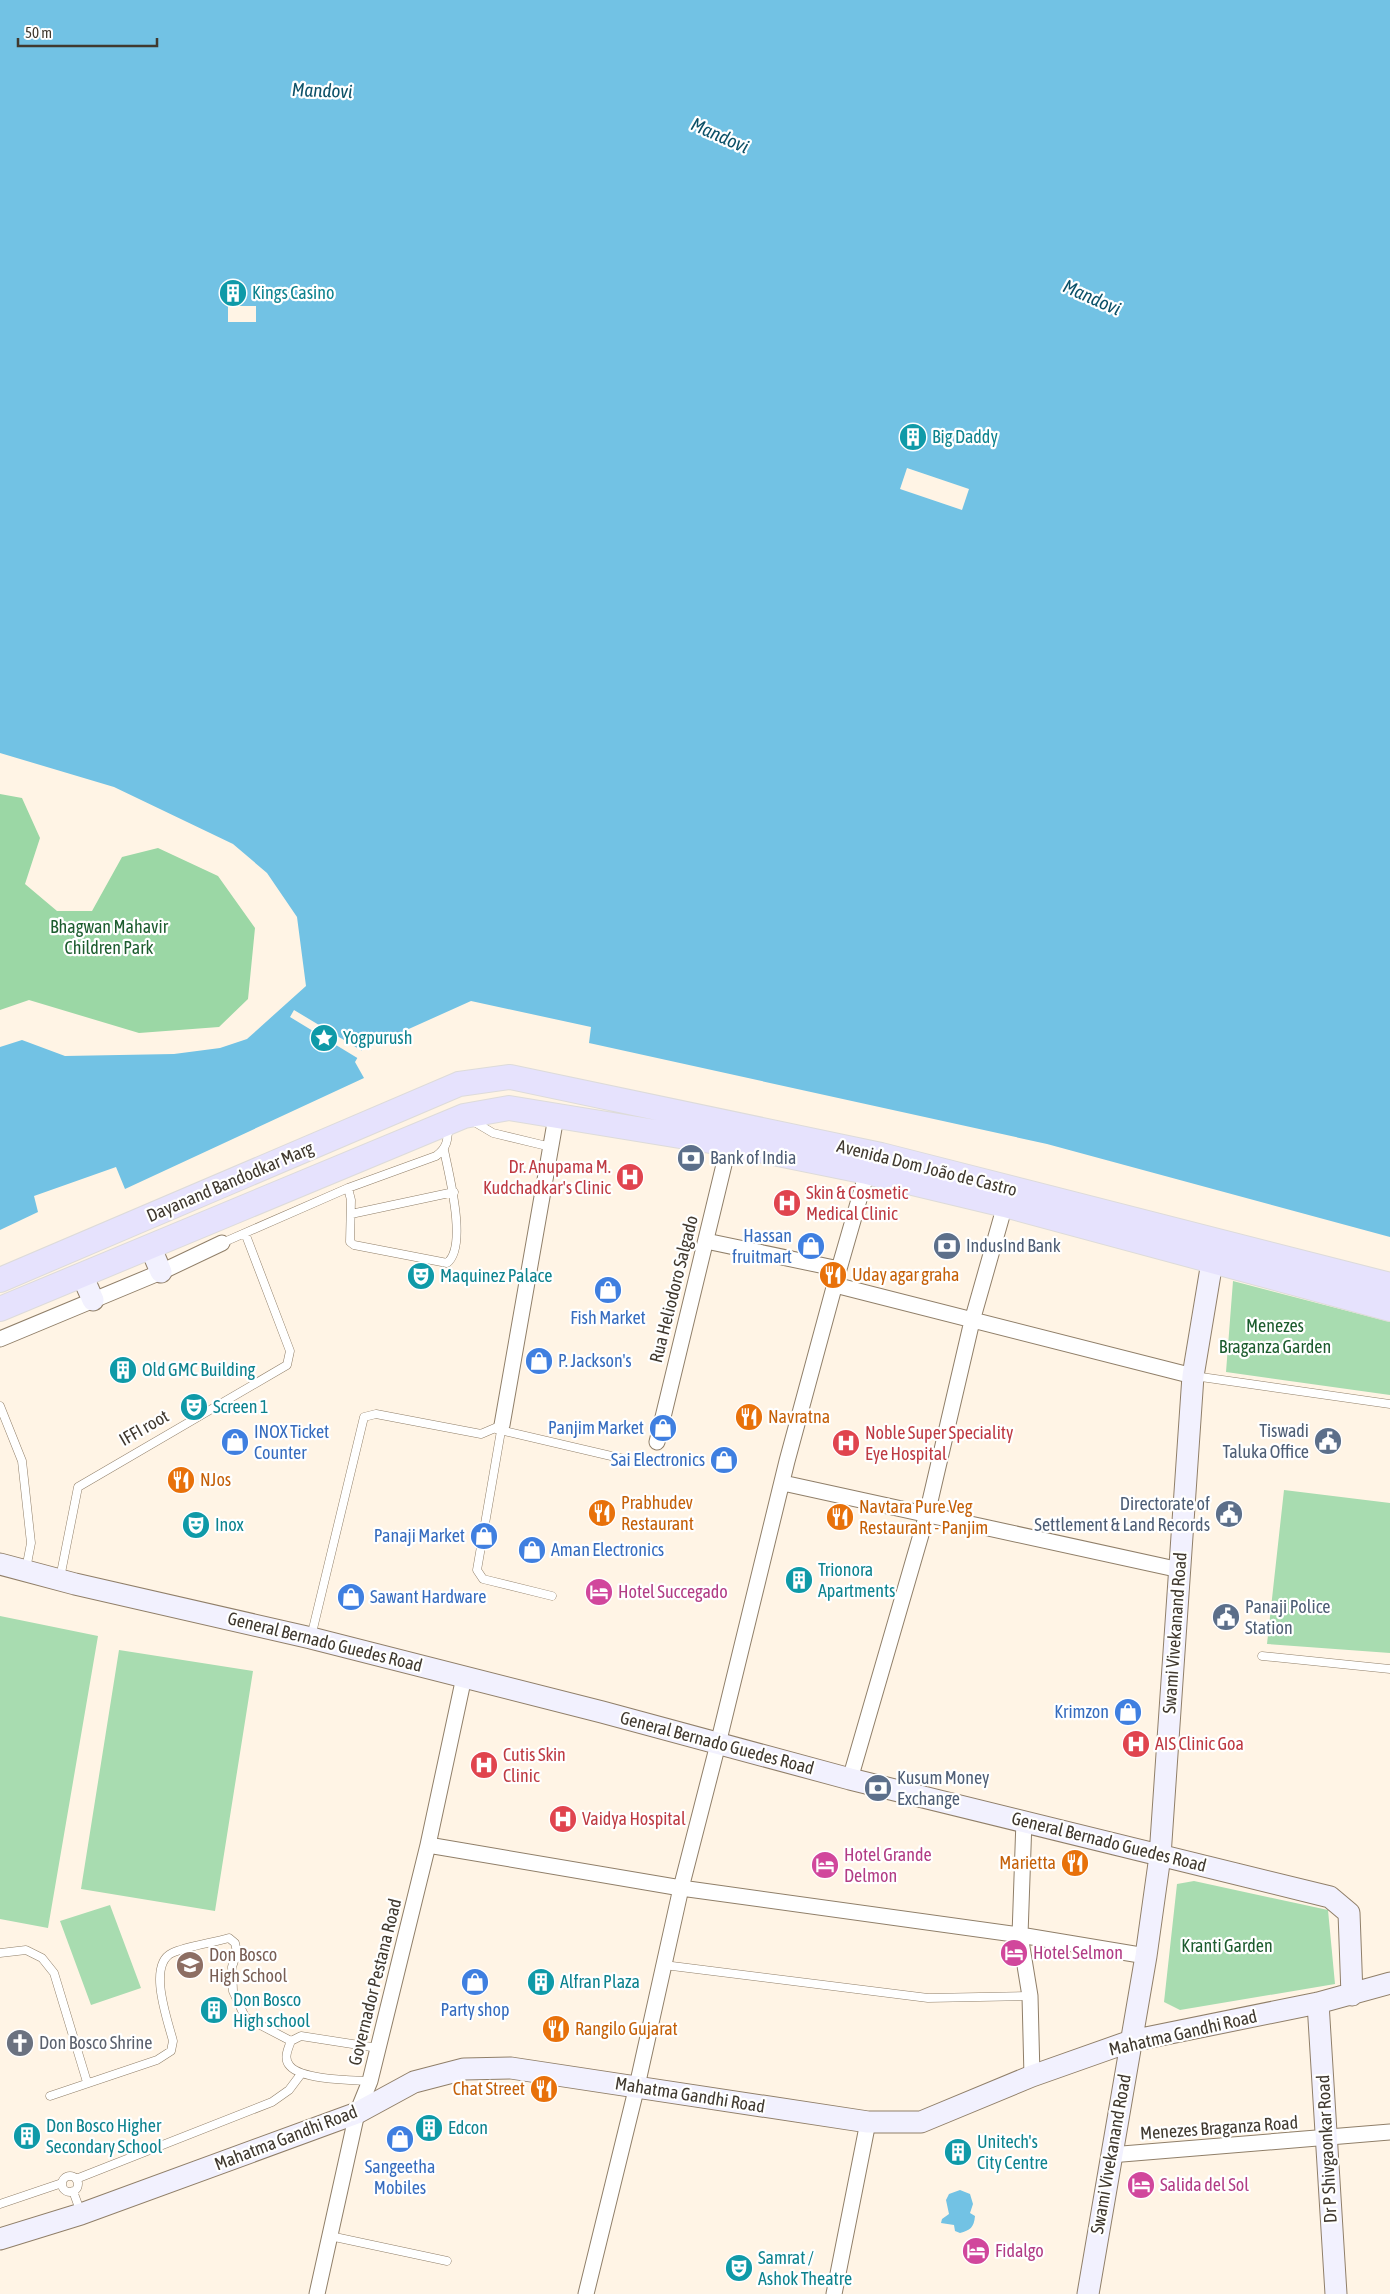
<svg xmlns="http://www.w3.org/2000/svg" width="1390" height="2294" viewBox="0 0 1390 2294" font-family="'Asap Condensed',sans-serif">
	<rect width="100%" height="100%" fill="#fff4e5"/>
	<path fill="#a8dcb0" d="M1233 1281 1390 1322V1395L1226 1372Z
		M1284 1490 1390 1503V1653L1267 1644Z
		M0 1616 98 1636 48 1928 0 1919Z
		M119 1650 253 1671 215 1911 81 1889Z
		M1194 1881 1328 1910 1335 1984 1180 2010 1164 2002 1177 1884Z
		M110 1905 141 1988 91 2005 60 1921Z"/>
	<path fill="#9bd7a5" d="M0 794 22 798 40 838 25 884 57 911H92L122 857 158 848 218 876 255 928 248 999 219 1027 139 1033 29 1000 0 1010Z"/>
	<path fill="#72c2e4" d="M0 0H1390V1237L1047 1144 589 1043 591 1027 471 1001 362 1050 355 1062 364 1078 125 1189 116 1167 34 1196 38 1212 0 1230V1047L22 1040 65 1056 174 1054 220 1048 247 1039 306 986 297 917 267 873 233 844 114 787 0 753Z
		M960 2190 970 2194 973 2204 970 2213 975 2216C974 2228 970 2230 960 2233L955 2231 954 2225 941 2223 942 2219 949 2214 946 2200 949 2194Z"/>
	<path fill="#fff4e5" d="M228 306H256V322H228Z
		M907 468 969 489 962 510 900 489Z
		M294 1010 364 1052 359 1059 290 1017Z"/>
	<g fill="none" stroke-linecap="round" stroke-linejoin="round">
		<defs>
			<path id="lane" d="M471 1120 493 1133 551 1147
				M348 1188 351 1200 350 1242 354 1245 447 1263C468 1247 449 1175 444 1150
				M351 1214 454 1192
				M222 1243 348 1188 436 1156C447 1148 448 1140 448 1127
				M1194 1376 1390 1404
				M0 1406 22 1461 31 1543 26 1569
				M502 1425 477 1570 483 1579 552 1596
				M496 1429 624 1459
				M60 1578 78 1487 287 1365 290 1351 245 1233
				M311 1637 364 1417 376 1414 481 1434 502 1425
				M1262 1656 1390 1669
				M0 1953 26 1950 42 1958 54 1973 87 2082
				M664 1965 928 1998 1030 1996
				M370 2081C351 2080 302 2080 290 2066 283 2059 288 2049 291 2041L301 2036 378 2048
				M50 2096 157 2060 171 2051 173 2041C168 2021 147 1965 172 1953 187 1946 212 1943 229 1938L235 1943 237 1952 232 1967 233 1991 245 2017 291 2041
				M62 2184a8 8 0 1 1 16 0a8 8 0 1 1-16 0Z
				M76 2179 272 2102 289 2090 301 2074
				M73 2191 81 2213
				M0 2204 62 2183
				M330 2236 447 2261"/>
			<path id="street" d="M706 1241 839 1269
				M835 1285 1193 1376
				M0 1339 161 1272 222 1243
				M502 1425 556 1117
				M657 1442 729 1144
				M783 1483 1180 1570
				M850 1779 927 1514 972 1321 1005 1205
				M1024 1820 1020 1935 1030 1996 1032 2076
				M428 1845 681 1888 1020 1935 1146 1956
				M1110 2155 1390 2132
				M317 2294 357 2113 370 2081 428 1845 464 1677
				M586 2294 637 2086 681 1888 718 1744 787 1461 839 1269 867 1172
				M834 2294 868 2122"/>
			<path id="secondary" d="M150 1246 161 1272
				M82 1275 93 1300
				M0 1564 75 1584 311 1638 602 1712 850 1779 1330 1897 1349 1913 1352 1995
				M1318 2003 1336 2294
				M0 2239 81 2214 357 2113 414 2082 464 2069 511 2068 868 2122H921L1032 2076 1131 2041 1318 2003 1390 1983
				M1088 2294 1146 1956 1160 1856 1193 1376 1212 1262V1245"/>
			<path id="primary" d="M0 1280 459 1084 510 1077 881 1155 1390 1285
				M0 1309 464 1116 509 1108 729 1144 867 1172 1005 1205 1390 1309"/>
		</defs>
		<use href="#lane" stroke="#907f69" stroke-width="9"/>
		<use href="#street" stroke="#907f69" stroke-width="17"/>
		<use href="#secondary" stroke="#907f69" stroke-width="23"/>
		<use href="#primary" stroke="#dddbda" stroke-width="26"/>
		<use href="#lane" stroke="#fff" stroke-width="8"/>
		<use href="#street" stroke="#fff" stroke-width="15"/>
		<use href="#secondary" stroke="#f2f1fe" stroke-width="21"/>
		<use href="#primary" stroke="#e6e2fd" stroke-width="24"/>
	</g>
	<defs>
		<symbol id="building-disc" viewBox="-11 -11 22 22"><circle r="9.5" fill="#0f9aa8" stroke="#fff"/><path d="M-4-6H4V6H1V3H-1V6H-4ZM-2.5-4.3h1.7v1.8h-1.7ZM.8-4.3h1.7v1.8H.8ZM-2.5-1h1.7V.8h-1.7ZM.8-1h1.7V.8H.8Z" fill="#fff"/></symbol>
		<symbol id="sight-disc" viewBox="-11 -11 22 22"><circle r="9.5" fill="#0f9aa8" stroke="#fff"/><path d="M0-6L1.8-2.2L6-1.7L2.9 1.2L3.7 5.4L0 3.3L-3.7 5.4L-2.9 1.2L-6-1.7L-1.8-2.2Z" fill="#fff"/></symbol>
		<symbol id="bank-disc" viewBox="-11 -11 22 22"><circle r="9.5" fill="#5c6f8a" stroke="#fff"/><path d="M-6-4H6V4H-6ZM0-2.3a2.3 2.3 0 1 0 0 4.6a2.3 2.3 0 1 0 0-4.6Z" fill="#fff"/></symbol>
		<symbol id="hospital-disc" viewBox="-11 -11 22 22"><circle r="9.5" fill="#e0444e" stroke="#fff"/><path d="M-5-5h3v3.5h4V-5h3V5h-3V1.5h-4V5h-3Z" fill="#fff"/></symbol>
		<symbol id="shop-disc" viewBox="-11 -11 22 22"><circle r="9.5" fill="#3f7fe0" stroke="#fff"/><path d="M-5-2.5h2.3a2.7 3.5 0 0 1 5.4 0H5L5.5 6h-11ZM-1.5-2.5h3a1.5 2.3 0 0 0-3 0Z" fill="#fff"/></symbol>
		<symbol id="restaurant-disc" viewBox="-11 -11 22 22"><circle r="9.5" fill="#e8710a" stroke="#fff"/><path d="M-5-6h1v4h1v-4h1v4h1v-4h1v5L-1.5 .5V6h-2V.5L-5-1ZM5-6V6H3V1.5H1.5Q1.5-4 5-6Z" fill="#fff"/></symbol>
		<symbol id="theatre-disc" viewBox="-11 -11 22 22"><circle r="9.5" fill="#0f9aa8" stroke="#fff"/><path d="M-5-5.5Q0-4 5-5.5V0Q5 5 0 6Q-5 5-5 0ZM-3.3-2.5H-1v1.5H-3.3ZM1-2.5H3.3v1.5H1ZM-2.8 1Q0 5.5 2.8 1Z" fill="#fff"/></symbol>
		<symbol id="civic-disc" viewBox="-11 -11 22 22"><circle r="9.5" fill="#5c6f8a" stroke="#fff"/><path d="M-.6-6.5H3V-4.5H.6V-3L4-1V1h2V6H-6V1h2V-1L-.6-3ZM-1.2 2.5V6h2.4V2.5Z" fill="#fff"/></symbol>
		<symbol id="hotel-disc" viewBox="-11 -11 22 22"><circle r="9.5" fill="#d1479c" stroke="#fff"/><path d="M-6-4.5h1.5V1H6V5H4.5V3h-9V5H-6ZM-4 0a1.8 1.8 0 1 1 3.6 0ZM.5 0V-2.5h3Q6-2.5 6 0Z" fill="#fff"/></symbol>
		<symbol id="school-disc" viewBox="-11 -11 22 22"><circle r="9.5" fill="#8d6e63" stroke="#fff"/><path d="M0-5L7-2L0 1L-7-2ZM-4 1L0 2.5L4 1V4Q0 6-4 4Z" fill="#fff"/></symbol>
		<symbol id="church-disc" viewBox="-11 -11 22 22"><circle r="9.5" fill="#6b7280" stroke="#fff"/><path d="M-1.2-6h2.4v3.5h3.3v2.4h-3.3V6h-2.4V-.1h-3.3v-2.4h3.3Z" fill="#fff"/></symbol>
	</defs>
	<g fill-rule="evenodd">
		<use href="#building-disc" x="217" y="277" width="32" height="32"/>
		<use href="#building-disc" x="897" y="421" width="32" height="32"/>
		<use href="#sight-disc" x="308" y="1022" width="32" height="32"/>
		<use href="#bank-disc" x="675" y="1142" width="32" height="32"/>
		<use href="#hospital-disc" x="614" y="1161" width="32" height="32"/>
		<use href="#hospital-disc" x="771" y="1187" width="32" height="32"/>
		<use href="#shop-disc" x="795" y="1230" width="32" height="32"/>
		<use href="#bank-disc" x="931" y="1230" width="32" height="32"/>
		<use href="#restaurant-disc" x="817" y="1259" width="32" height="32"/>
		<use href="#theatre-disc" x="405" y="1260" width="32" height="32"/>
		<use href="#shop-disc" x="592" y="1274" width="32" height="32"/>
		<use href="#shop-disc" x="523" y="1345" width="32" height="32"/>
		<use href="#building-disc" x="107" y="1354" width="32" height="32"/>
		<use href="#theatre-disc" x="178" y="1391" width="32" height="32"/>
		<use href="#restaurant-disc" x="733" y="1401" width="32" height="32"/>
		<use href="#shop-disc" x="647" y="1412" width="32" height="32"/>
		<use href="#civic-disc" x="1312" y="1425" width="32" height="32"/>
		<use href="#shop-disc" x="219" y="1426" width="32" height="32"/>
		<use href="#hospital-disc" x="830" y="1427" width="32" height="32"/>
		<use href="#shop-disc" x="708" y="1444" width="32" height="32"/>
		<use href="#restaurant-disc" x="165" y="1464" width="32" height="32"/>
		<use href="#restaurant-disc" x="586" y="1497" width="32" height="32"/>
		<use href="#civic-disc" x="1213" y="1498" width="32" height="32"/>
		<use href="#restaurant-disc" x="824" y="1501" width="32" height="32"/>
		<use href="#theatre-disc" x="180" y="1509" width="32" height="32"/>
		<use href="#shop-disc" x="468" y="1520" width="32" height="32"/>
		<use href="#shop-disc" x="516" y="1534" width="32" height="32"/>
		<use href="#building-disc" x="783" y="1564" width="32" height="32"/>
		<use href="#hotel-disc" x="583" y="1576" width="32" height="32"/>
		<use href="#shop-disc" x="335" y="1581" width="32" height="32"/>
		<use href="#civic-disc" x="1210" y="1601" width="32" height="32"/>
		<use href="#shop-disc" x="1112" y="1696" width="32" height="32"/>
		<use href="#hospital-disc" x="1120" y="1728" width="32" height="32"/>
		<use href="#hospital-disc" x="468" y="1749" width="32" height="32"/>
		<use href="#bank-disc" x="862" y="1772" width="32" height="32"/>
		<use href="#hospital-disc" x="547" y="1803" width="32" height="32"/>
		<use href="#restaurant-disc" x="1059" y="1847" width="32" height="32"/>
		<use href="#hotel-disc" x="809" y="1849" width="32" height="32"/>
		<use href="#hotel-disc" x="998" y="1937" width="32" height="32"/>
		<use href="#school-disc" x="174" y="1949" width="32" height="32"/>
		<use href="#shop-disc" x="459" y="1966" width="32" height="32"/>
		<use href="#building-disc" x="525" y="1966" width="32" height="32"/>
		<use href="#building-disc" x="198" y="1994" width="32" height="32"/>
		<use href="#restaurant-disc" x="540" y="2013" width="32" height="32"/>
		<use href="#church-disc" x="4" y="2027" width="32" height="32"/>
		<use href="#restaurant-disc" x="528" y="2073" width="32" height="32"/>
		<use href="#building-disc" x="413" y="2112" width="32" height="32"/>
		<use href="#building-disc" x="11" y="2120" width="32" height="32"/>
		<use href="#shop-disc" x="384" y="2123" width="32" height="32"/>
		<use href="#building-disc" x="942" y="2136" width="32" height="32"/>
		<use href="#hotel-disc" x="1125" y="2169" width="32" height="32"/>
		<use href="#hotel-disc" x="960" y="2235" width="32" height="32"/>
		<use href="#theatre-disc" x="723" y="2252" width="32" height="32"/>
	</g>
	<g text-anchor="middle" stroke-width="4.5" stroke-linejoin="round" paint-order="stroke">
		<g font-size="18" fill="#0d838f" stroke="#fff" text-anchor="start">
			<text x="252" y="299">Kings Casino</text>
			<text x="932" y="443">Big Daddy</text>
			<text x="343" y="1044">Yogpurush</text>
			<text x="440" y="1282">Maquinez Palace</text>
			<text x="142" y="1376">Old GMC Building</text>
			<text x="213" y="1413">Screen 1</text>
			<text x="215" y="1531">Inox</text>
			<text x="818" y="1576">Trionora<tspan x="818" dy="21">Apartments</tspan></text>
			<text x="560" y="1988">Alfran Plaza</text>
			<text x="233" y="2006">Don Bosco<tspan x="233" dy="21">High school</tspan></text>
			<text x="46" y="2132">Don Bosco Higher<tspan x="46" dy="21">Secondary School</tspan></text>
			<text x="448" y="2134">Edcon</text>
			<text x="977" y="2148">Unitech's<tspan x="977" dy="21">City Centre</tspan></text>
			<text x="758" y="2264">Samrat /<tspan x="758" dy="21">Ashok Theatre</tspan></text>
		</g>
		<g font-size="18" fill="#1c5c2e" stroke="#fff">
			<text x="109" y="933">Bhagwan Mahavir<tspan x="109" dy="21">Children Park</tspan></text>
			<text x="1275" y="1332">Menezes<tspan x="1275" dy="21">Braganza Garden</tspan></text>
			<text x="1227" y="1952">Kranti Garden</text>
		</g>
		<g font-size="18" fill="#4e5e75" stroke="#fff" text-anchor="start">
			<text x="710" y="1164">Bank of India</text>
			<text x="966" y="1252">IndusInd Bank</text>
			<text x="1309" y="1437" text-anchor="end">Tiswadi<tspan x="1309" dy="21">Taluka Office</tspan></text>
			<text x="1210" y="1510" text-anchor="end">Directorate of<tspan x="1210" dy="21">Settlement &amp; Land Records</tspan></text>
			<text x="1245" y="1613">Panaji Police<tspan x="1245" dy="21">Station</tspan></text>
			<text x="897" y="1784">Kusum Money<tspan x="897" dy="21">Exchange</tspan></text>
		</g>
		<g font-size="18" fill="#be3a42" stroke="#fff" text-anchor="start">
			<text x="611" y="1173" text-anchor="end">Dr. Anupama M.<tspan x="611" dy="21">Kudchadkar's Clinic</tspan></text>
			<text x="806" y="1199">Skin &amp; Cosmetic<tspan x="806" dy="21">Medical Clinic</tspan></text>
			<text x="865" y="1439">Noble Super Speciality<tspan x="865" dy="21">Eye Hospital</tspan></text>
			<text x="1155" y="1750">AIS Clinic Goa</text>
			<text x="503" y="1761">Cutis Skin<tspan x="503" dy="21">Clinic</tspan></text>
			<text x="582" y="1825">Vaidya Hospital</text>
		</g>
		<g font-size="18" fill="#40392f" stroke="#fff">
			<text transform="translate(927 1168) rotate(14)" y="6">Avenida Dom João de Castro</text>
			<text transform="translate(230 1182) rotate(-23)" y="6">Dayanand Bandodkar Marg</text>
			<text transform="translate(674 1289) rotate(-76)" y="6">Rua Heliodoro Salgado</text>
			<text transform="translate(144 1428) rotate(-30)" y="6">IFFI root</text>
			<text transform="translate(1175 1633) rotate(-86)" y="6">Swami Vivekanand Road</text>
			<text transform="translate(325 1642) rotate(14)" y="6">General Bernado Guedes Road</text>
			<text transform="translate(717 1743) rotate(15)" y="6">General Bernado Guedes Road</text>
			<text transform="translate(1109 1842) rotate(14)" y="6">General Bernado Guedes Road</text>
			<text transform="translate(375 1982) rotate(-76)" y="6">Governador Pestana Road</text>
			<text transform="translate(1183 2033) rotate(-13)" y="6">Mahatma Gandhi Road</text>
			<text transform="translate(690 2095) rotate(9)" y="6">Mahatma Gandhi Road</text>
			<text transform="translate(1219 2128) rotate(-4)" y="6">Menezes Braganza Road</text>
			<text transform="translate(286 2138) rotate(-21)" y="6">Mahatma Gandhi Road</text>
			<text transform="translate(1327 2149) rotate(-93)" y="6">Dr P Shivgaonkar Road</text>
			<text transform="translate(1111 2154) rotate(-80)" y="6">Swami Vivekanand Road</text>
		</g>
		<g font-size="18" fill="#366cbe" stroke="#fff" text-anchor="end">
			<text x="792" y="1242">Hassan<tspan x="792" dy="21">fruitmart</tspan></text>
			<text x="608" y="1324" text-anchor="middle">Fish Market</text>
			<text x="558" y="1367" text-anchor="start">P. Jackson's</text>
			<text x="644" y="1434">Panjim Market</text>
			<text x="254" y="1438" text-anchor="start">INOX Ticket<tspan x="254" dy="21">Counter</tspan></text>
			<text x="705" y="1466">Sai Electronics</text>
			<text x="465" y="1542">Panaji Market</text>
			<text x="551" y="1556" text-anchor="start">Aman Electronics</text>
			<text x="370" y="1603" text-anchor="start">Sawant Hardware</text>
			<text x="1109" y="1718">Krimzon</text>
			<text x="475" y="2016" text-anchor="middle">Party shop</text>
			<text x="400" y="2173" text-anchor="middle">Sangeetha<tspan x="400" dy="21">Mobiles</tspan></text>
		</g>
		<g font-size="18" fill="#c56008" stroke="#fff" text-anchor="start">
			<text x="852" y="1281">Uday agar graha</text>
			<text x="768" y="1423">Navratna</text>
			<text x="200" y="1486">NJos</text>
			<text x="621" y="1509">Prabhudev<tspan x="621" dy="21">Restaurant</tspan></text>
			<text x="859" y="1513">Navtara Pure Veg<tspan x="859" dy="21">Restaurant - Panjim</tspan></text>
			<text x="1056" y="1869" text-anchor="end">Marietta</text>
			<text x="575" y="2035">Rangilo Gujarat</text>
			<text x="525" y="2095" text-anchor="end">Chat Street</text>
		</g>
		<g font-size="18" fill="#b23c85" stroke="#fff" text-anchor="start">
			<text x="618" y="1598">Hotel Succegado</text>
			<text x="844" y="1861">Hotel Grande<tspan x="844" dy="21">Delmon</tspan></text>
			<text x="1033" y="1959">Hotel Selmon</text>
			<text x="1160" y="2191">Salida del Sol</text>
			<text x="995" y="2257">Fidalgo</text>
		</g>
		<g font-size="18" fill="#785e54" stroke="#fff" text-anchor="start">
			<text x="209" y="1961">Don Bosco<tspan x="209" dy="21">High School</tspan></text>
		</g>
		<g font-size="18" fill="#5b616d" stroke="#fff" text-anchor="start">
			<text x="39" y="2049">Don Bosco Shrine</text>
		</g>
		<g font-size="19" font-style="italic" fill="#0c5168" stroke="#fff">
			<text transform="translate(322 90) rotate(2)" y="7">Mandovi</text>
			<text transform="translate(720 135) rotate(24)" y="7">Mandovi</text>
			<text transform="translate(1092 297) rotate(24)" y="7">Mandovi</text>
		</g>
	</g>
	<path d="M18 38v8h139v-8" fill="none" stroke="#40392f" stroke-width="2.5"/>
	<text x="25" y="38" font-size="15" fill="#40392f" stroke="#ffffff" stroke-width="4" paint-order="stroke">50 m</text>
</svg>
